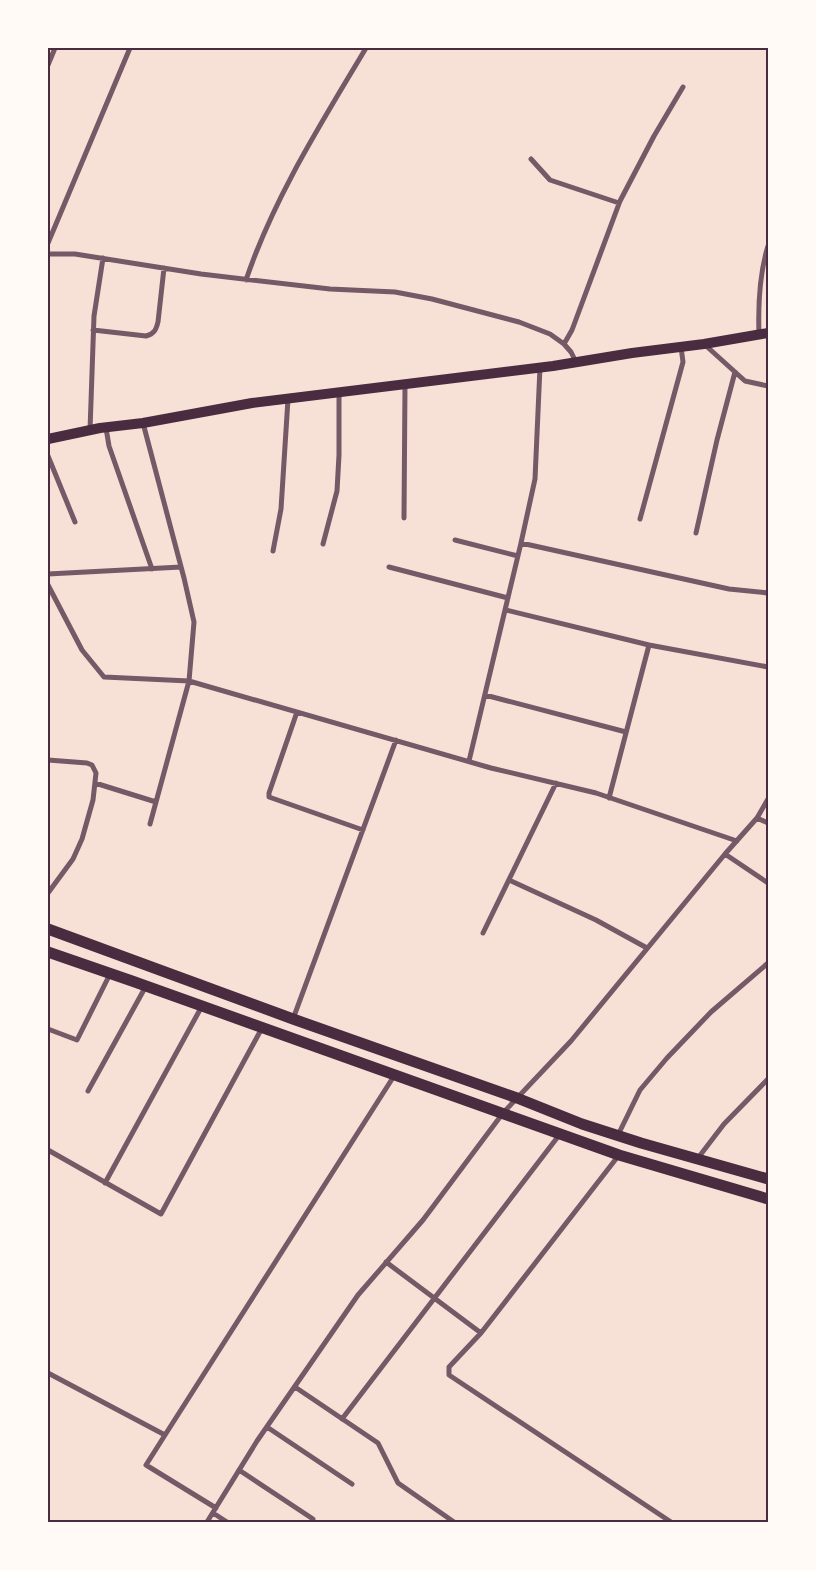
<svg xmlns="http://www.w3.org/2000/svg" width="816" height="1570" viewBox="0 0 816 1570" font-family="Figtree,sans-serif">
	<rect width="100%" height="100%" fill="#f7e1d7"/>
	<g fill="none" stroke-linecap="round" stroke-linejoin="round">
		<path stroke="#755966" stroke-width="5" d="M48 65 55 48
			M531 159 550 180 619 203
			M48 243 130 48
			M48 254H75L201 274 330 289 395 292 432 299 519 322 550 334 564 344 571 352 576 362
			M246 280C274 197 322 122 366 48
			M93 330 146 336C154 334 156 330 158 322L164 268
			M759 334C758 304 759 275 768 246
			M564 344 572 330 620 201 654 136 683 87
			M704 344 745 381 768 386
			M143 423 184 578 194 622 189 681 150 824
			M106 428 109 446 152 569
			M90 430 94 316 103 258
			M48 456 75 522
			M404 518 405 385
			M640 519 683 362 681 347
			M696 533 717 440 735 372
			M455 540 518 556
			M521 543 535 479 540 367
			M323 544 337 491 339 455V393
			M273 551 281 509 288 399
			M389 567 508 598
			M48 574 181 567
			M48 585 82 650 104 677 189 681 491 768 596 793 737 841
			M506 610 649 645
			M485 695 626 732
			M297 712 269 793V797L363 830
			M48 760 87 763 92 765 96 773 93 800 82 839 73 859 48 893
			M469 761 521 543 729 589 768 593
			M95 783 156 802
			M609 798 649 645 768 667
			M757 818 768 823
			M725 854 768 883
			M509 880 596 920 647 948
			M483 933 556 783
			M293 1019 396 740
			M48 1029 77 1040 110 974
			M88 1091 146 986
			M618 1135 640 1090 667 1058 711 1012 768 963
			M48 1150 161 1214 262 1028
			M698 1158 724 1124 768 1079
			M105 1183 202 1006
			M386 1262 481 1333 619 1155
			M481 1333 449 1367V1375L671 1522
			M48 1373 165 1435 394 1076
			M295 1387 378 1443 398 1483 454 1522
			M342 1419 560 1134
			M267 1427 352 1484
			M165 1435 146 1465 216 1508
			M239 1470 313 1519
			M213 1513 227 1522
			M207 1522 257 1441 358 1295 423 1220 503 1113 571 1041 725 854 757 818 768 799"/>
		<path stroke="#4a2c40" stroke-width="10" d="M48 439 100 428 143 423 252 403 553 366 632 353 704 344 768 333"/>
		<path stroke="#4a2c40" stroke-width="11" d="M48 929 293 1019 517 1098 582 1124 641 1143 768 1179
			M48 952 132 981 619 1155 768 1199"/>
	</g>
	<rect width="816" height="1570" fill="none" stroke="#fffaf5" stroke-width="98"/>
	<rect x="49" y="49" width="718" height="1472" fill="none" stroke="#4a2c40" stroke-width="2"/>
</svg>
